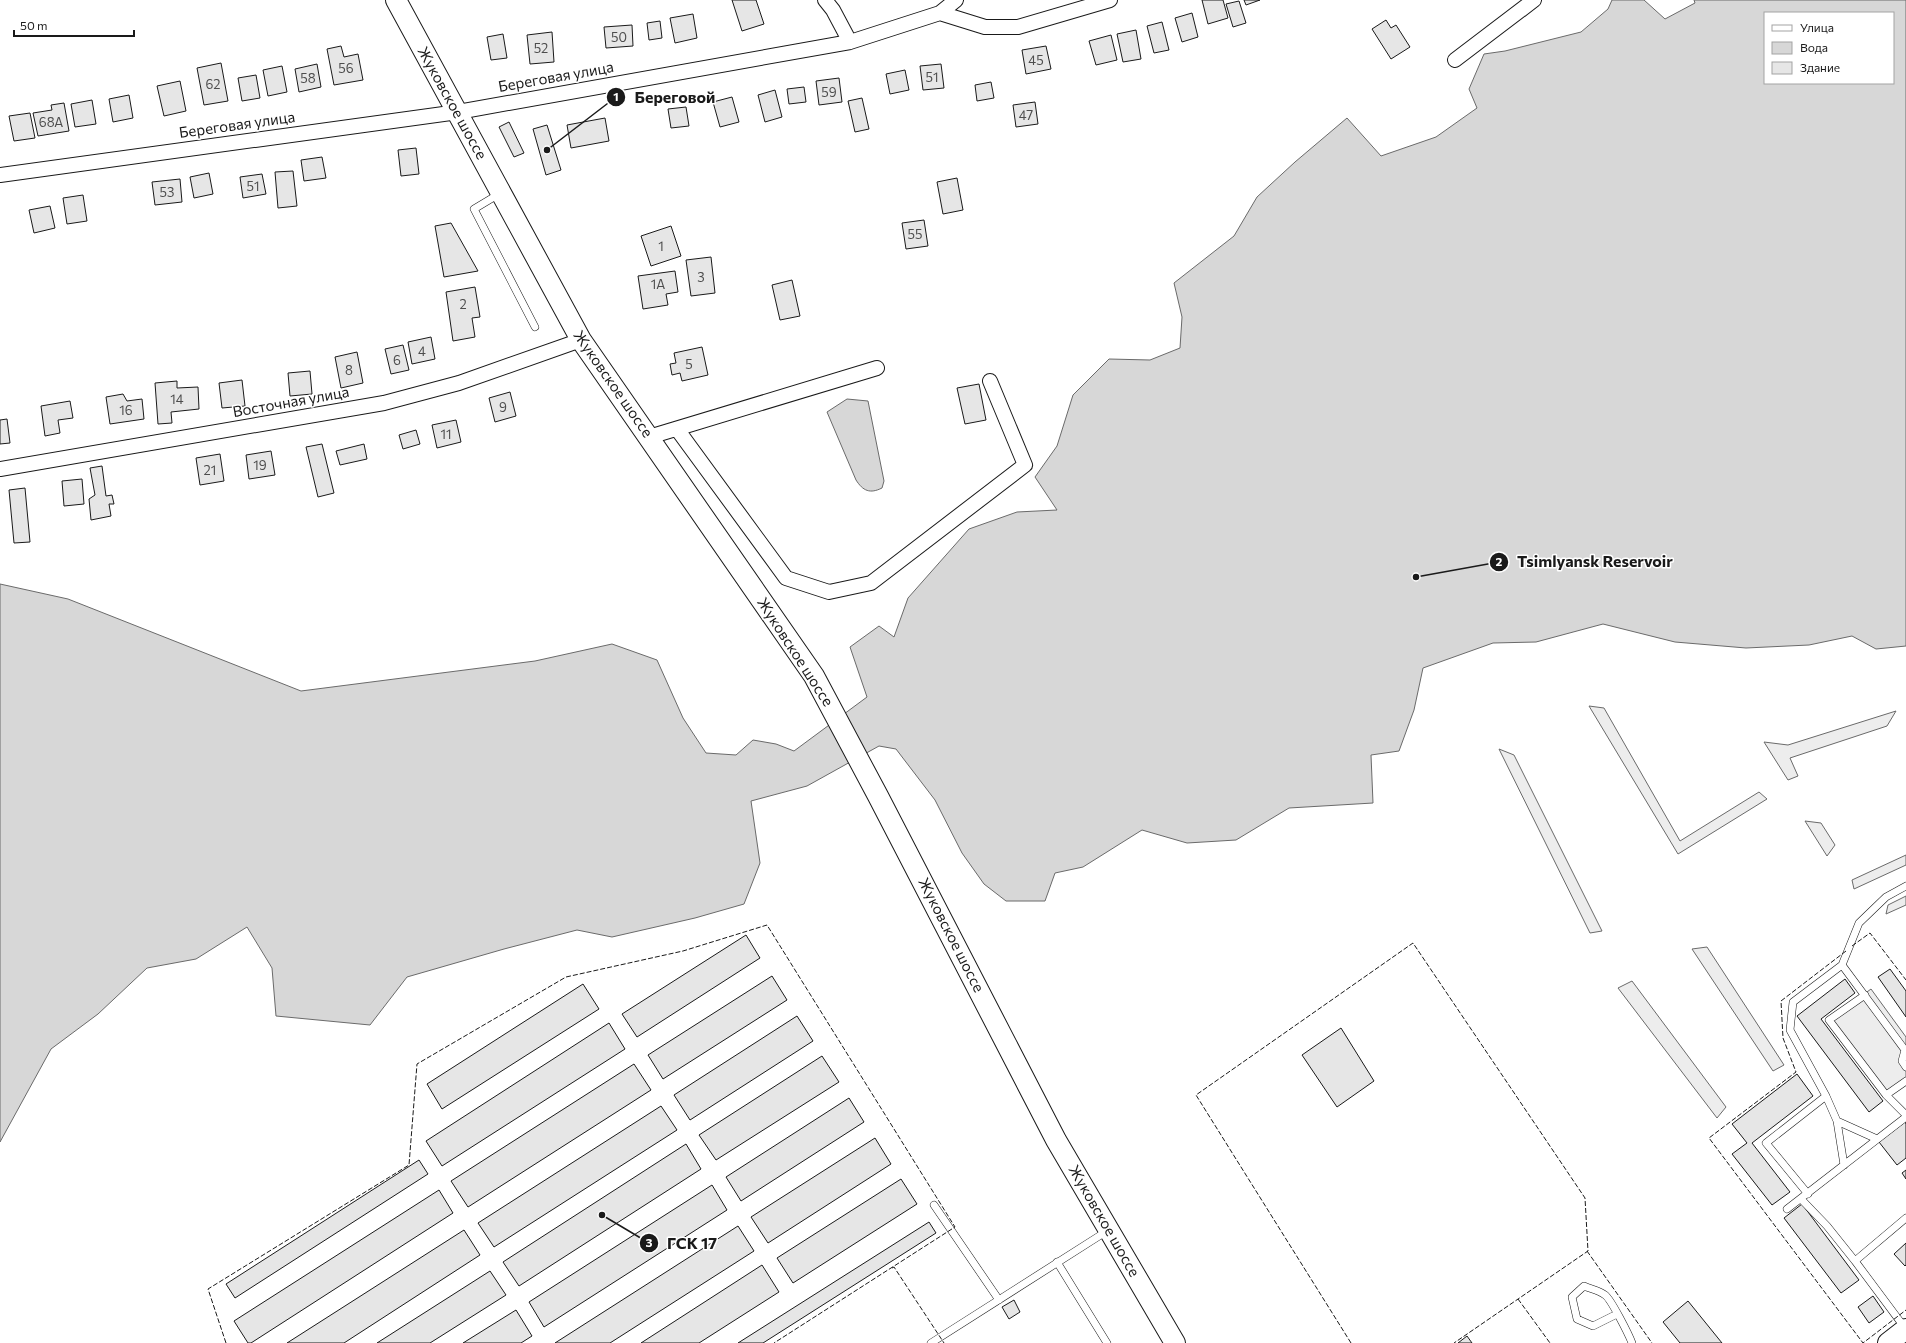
<svg xmlns="http://www.w3.org/2000/svg" width="1906" height="1343" viewBox="0 0 1906 1343" font-family="Commissioner,sans-serif">
	<rect width="100%" height="100%" fill="#fff"/>
	<path fill="#ededed" stroke="#6a6a6a" d="M1589 706 1604 708 1680 841 1759 792 1767 799 1678 854Z
		M1896 711 1887 726 1790 758 1798 776 1788 780 1764 742 1788 745Z
		M1499 749 1514 755 1602 931 1590 933Z
		M1805 821 1821 823 1835 845 1827 856Z
		M1906 855V865L1854 889 1852 880Z
		M1906 896V905L1886 914 1888 905Z
		M1707 947 1784 1065 1773 1071 1692 949Z
		M1632 981 1726 1107 1717 1118 1618 988Z
		M1871 989 1906 1037V1082L1885 1098 1829 1020Z"/>
	<path fill="#d7d7d7" stroke="#6a6a6a" fill-rule="evenodd" d="M1612 0H1644L1665 19 1695 3 1694 0H1906V646L1876 649 1852 636 1809 645 1746 648 1675 642 1603 624 1536 642 1493 643 1423 668 1414 710 1399 751 1371 755 1373 803 1289 808 1236 840 1187 843 1142 830 1083 867 1055 873 1045 901H1006L984 884 962 853 935 800 896 749 879 746 807 786 751 801 760 863 744 904 695 918 612 937 577 930 504 949 407 977 370 1025 276 1016 272 968 247 927 196 959 147 968 98 1014 51 1049 0 1142V584L68 599 301 691 535 661 612 644 657 660 683 718 706 753 736 755 753 740 776 744 794 751 867 697 850 647 879 626 894 637 908 598 969 529 1017 512 1057 510 1035 477 1057 446 1073 395 1109 359 1150 360 1180 348 1182 317 1174 283 1234 236 1257 197 1295 162 1347 118 1381 156 1436 137 1477 108 1469 89 1484 54 1505 51 1581 32 1608 9ZM1765 13H1893V83H1765Z
		M847 399 868 401 884 481 882 488C870 494 863 491 856 480L827 412Z"/>
	<path fill="#e6e6e6" stroke="#1a1a1a" d="M732 0H756L764 24 742 31Z
		M1202 0H1223L1228 18 1208 24Z
		M1244 0H1260L1246 5Z
		M1239 1 1246 23 1233 27 1226 4Z
		M1192 13 1198 37 1182 42 1175 18Z
		M693 14 697 38 675 43 670 18Z
		M1386 20 1391 28 1396 25 1410 47 1391 59 1372 29Z
		M660 21 662 38 649 40 647 23Z
		M1162 22 1169 50 1154 53 1147 26Z
		M632 25 633 46 606 48 604 27Z
		M1136 30 1141 59 1123 62 1117 34Z
		M552 32 554 62 530 64 527 35Z
		M503 34 507 58 491 60 487 37Z
		M1111 35 1117 60 1096 65 1089 41Z
		M341 46 344 57 358 54 363 80 334 85 327 49Z
		M1046 46 1051 69 1026 74 1022 50Z
		M221 63 228 101 204 105 197 68Z
		M317 64 321 87 299 92 295 69Z
		M941 64 944 88 923 90 920 66Z
		M282 66 287 92 268 96 263 70Z
		M905 70 909 90 890 94 886 74Z
		M256 75 260 98 242 101 238 78Z
		M839 78 842 102 819 105 816 81Z
		M180 81 186 111 164 116 157 86Z
		M991 82 994 98 977 101 975 85Z
		M804 87 806 102 789 104 787 89Z
		M775 90 782 117 765 122 758 95Z
		M129 95 133 118 113 122 109 99Z
		M732 97 739 122 720 127 713 102Z
		M862 98 869 129 855 132 848 101Z
		M92 100 96 124 75 127 71 104Z
		M1035 102 1038 124 1016 127 1013 105Z
		M64 103 69 131 38 136 33 113 52 110 51 105Z
		M686 107 689 126 671 128 668 109Z
		M30 113 35 138 14 141 9 116Z
		M605 118 609 141 571 148 567 125Z
		M509 122 524 153 514 157 499 127Z
		M547 125 561 170 546 175 533 129Z
		M416 148 419 174 401 176 398 150Z
		M322 157 326 178 304 181 301 160Z
		M293 171 297 206 278 208 275 172Z
		M209 173 213 194 194 198 190 177Z
		M262 174 266 194 243 198 240 177Z
		M957 178 963 210 943 214 937 182Z
		M180 179 182 202 155 205 152 182Z
		M83 195 87 221 67 224 63 198Z
		M50 206 55 228 34 233 29 210Z
		M924 220 928 246 906 249 902 223Z
		M451 223 478 271 444 277 435 226Z
		M671 226 681 256 651 266 641 236Z
		M711 257 715 293 691 296 686 260Z
		M675 271 678 292 666 294 668 305 643 309 638 276Z
		M792 280 800 316 780 320 772 285Z
		M475 287 480 317 472 318 475 337 453 341 446 292Z
		M431 337 435 359 412 364 408 342Z
		M403 345 409 370 391 374 385 349Z
		M702 347 708 375 682 381 680 373 672 375 670 364 676 363 674 353Z
		M357 352 363 383 341 388 335 357Z
		M310 371 312 394 290 396 288 373Z
		M242 380 245 406 222 408 219 383Z
		M177 381V388L198 387 199 409 171 412 172 423 158 424 155 383Z
		M979 384 986 420 965 424 957 388Z
		M510 392 516 416 495 422 489 398Z
		M123 394 127 401 142 399 144 419 110 424 106 397Z
		M70 401 73 418 58 420 60 433 45 436 41 406Z
		M7 419 10 443 0 444V420Z
		M456 420 461 442 437 448 432 425Z
		M416 430 420 444 403 449 399 435Z
		M322 444 334 493 318 497 306 447Z
		M364 444 367 459 340 465 336 451Z
		M271 451 275 475 249 479 246 455Z
		M220 454 224 481 200 485 196 458Z
		M102 466 106 496 112 495 114 504H109L111 516 91 520 89 499 95 495 90 468Z
		M82 479 84 504 64 506 62 481Z
		M25 488 30 542 14 543 9 490Z
		M746 935 760 958 637 1037 622 1014Z
		M1890 969 1906 991V1017L1878 977Z
		M772 976 787 1000 663 1079 648 1055Z
		M1845 979 1855 993 1821 1019 1883 1101 1869 1112 1797 1016Z
		M583 984 599 1009 442 1109 427 1084Z
		M797 1016 813 1041 690 1120 674 1095Z
		M609 1023 625 1049 442 1166 426 1141Z
		M1341 1028 1374 1081 1337 1107 1302 1055Z
		M822 1056 839 1082 716 1160 699 1135Z
		M634 1064 651 1090 468 1207 451 1181Z
		M1797 1074 1813 1096 1752 1143 1790 1192 1772 1205 1732 1154 1747 1143 1732 1124Z
		M849 1098 864 1122 741 1201 726 1177Z
		M661 1106 677 1130 494 1247 478 1223Z
		M1905 1122 1906 1124V1158L1897 1165 1879 1142Z
		M875 1138 891 1164 768 1243 751 1217Z
		M686 1144 701 1169 519 1286 503 1262Z
		M419 1160 428 1174 235 1298 226 1284Z
		M1906 1170V1179L1902 1173Z
		M901 1179 917 1204 793 1283 777 1258Z
		M712 1185 727 1210 544 1327 529 1302Z
		M439 1190 453 1213 251 1343H248L234 1321Z
		M1802 1204 1859 1280 1841 1293 1784 1218Z
		M929 1222 936 1233 763 1343H738Z
		M738 1226 754 1251 610 1343H555Z
		M464 1230 480 1255 344 1343H287Z
		M1906 1243V1265L1905 1266 1894 1254Z
		M762 1265 779 1292 699 1343H641Z
		M490 1271 506 1295 430 1343H377Z
		M1873 1296 1884 1312 1869 1323 1858 1307Z
		M1014 1300 1020 1312 1009 1319 1002 1307Z
		M1688 1301 1722 1343H1680L1663 1322Z
		M516 1310 532 1336 521 1343H463Z
		M1467 1336 1472 1343H1458Z"/>
	<g fill="none" stroke-linecap="round" stroke-linejoin="round">
		<defs>
			<path id="lane" d="M499 194 474 209 535 327
				M1906 886 1886 897 1859 923 1842 965 1905 1050 1902 1061 1906 1067
				M1865 995 1829 1020 1886 1095 1906 1115
				M1886 1095 1906 1081
				M1826 1096 1837 1121 1877 1139
				M1837 1121 1844 1165
				M1808 1194 1766 1143 1826 1096 1790 1030 1793 1002 1842 965
				M1801 1199 1827 1226 1855 1261
				M934 1205 999 1300
				M1787 1209 1906 1117
				M1057 1262 1107 1343
				M1617 1314 1593 1326 1577 1319 1572 1297 1584 1286C1591 1289 1600 1291 1605 1295 1611 1299 1629 1335 1632 1343
				M1905 1328 1855 1261 1906 1218
				M931 1343 1107 1231"/>
			<path id="street" d="M825 0 833 10 850 42
				M940 13 956 0
				M1455 60 1534 0
				M0 175 458 112 850 42 940 13 985 27H1018L1110 0
				M677 429 786 578 829 592 871 583 1025 465 990 381
				M649 437 877 368
				M0 469 384 403 459 383 581 340"/>
			<path id="secondary" d="M396 0 581 340 814 676 878 796 1056 1140 1175 1343
				M1888 1343 1906 1329"/>
		</defs>
		<use href="#lane" stroke="#1a1a1a" stroke-width="8"/>
		<use href="#street" stroke="#1a1a1a" stroke-width="16"/>
		<use href="#secondary" stroke="#1a1a1a" stroke-width="22"/>
		<use href="#lane" stroke="#fff" stroke-width="7"/>
		<use href="#street" stroke="#fff" stroke-width="14"/>
		<use href="#secondary" stroke="#fff" stroke-width="20"/>
		<path stroke="#1a1a1a" stroke-width="1" stroke-dasharray="5 2" stroke-linecap="butt" d="M1852 946 1870 933 1906 980
			M1846 951 1781 1001 1783 1038 1796 1072 1709 1138 1863 1343 1906 1310
			M1587 1251 1652 1343
			M892 1268 894 1267 944 1343
			M1518 1299 1550 1343
			M226 1343 208 1289 409 1165 417 1064 566 977 683 951 767 925 955 1227 774 1343
			M1351 1343 1196 1095 1413 943 1585 1198 1588 1251 1454 1343"/>
	</g>
	<g text-anchor="middle" stroke-width="3" stroke-linejoin="round" paint-order="stroke">
		<g font-size="13" fill="#4d4d4d">
			<text x="619" y="42">50</text>
			<text x="541" y="53">52</text>
			<text x="1036" y="65">45</text>
			<text x="346" y="73">56</text>
			<text x="932" y="82">51</text>
			<text x="308" y="83">58</text>
			<text x="213" y="89">62</text>
			<text x="829" y="97">59</text>
			<text x="1026" y="120">47</text>
			<text x="51" y="127">68А</text>
			<text x="253" y="191">51</text>
			<text x="167" y="197">53</text>
			<text x="915" y="239">55</text>
			<text x="661" y="251">1</text>
			<text x="701" y="282">3</text>
			<text x="658" y="289">1А</text>
			<text x="463" y="309">2</text>
			<text x="422" y="356">4</text>
			<text x="397" y="365">6</text>
			<text x="689" y="369">5</text>
			<text x="349" y="375">8</text>
			<text x="177" y="404">14</text>
			<text x="503" y="412">9</text>
			<text x="126" y="415">16</text>
			<text x="446" y="439">11</text>
			<text x="260" y="470">19</text>
			<text x="210" y="475">21</text>
		</g>
		<g font-size="15" fill="#1a1a1a" stroke="#fff">
			<text transform="translate(556 77) rotate(-10)" y="5">Береговая улица</text>
			<text transform="translate(452 103) rotate(61)" y="5">Жуковское шоссе</text>
			<text transform="translate(237 125) rotate(-8)" y="5">Береговая улица</text>
			<text transform="translate(613 384) rotate(55)" y="5">Жуковское шоссе</text>
			<text transform="translate(291 402) rotate(-10)" y="5">Восточная улица</text>
			<text transform="translate(795 652) rotate(57)" y="5">Жуковское шоссе</text>
			<text transform="translate(951 935) rotate(63)" y="5">Жуковское шоссе</text>
			<text transform="translate(1104 1221) rotate(60)" y="5">Жуковское шоссе</text>
		</g>
	</g>
	<path fill="none" stroke="#1a1a1a" stroke-width="1.5" d="M547 150L616 97M1416 577L1499 562M602 1215L649 1243"/>
	<g fill="#1a1a1a" stroke="#fff" stroke-width="1.5">
		<circle cx="547" cy="150" r="4"/>
		<circle cx="1416" cy="577" r="4"/>
		<circle cx="602" cy="1215" r="4"/>
		<circle cx="616" cy="97" r="10"/>
		<circle cx="1499" cy="562" r="10"/>
		<circle cx="649" cy="1243" r="10"/>
	</g>
	<g font-size="12" text-anchor="middle" font-weight="bold" fill="#fff">
		<text x="616" y="101">1</text>
		<text x="1499" y="566">2</text>
		<text x="649" y="1247">3</text>
	</g>
	<g font-size="16" text-anchor="middle" font-weight="bold" fill="#1a1a1a" stroke="#fff" stroke-width="3" stroke-linejoin="round" paint-order="stroke">
		<text x="675" y="103">Береговой</text>
		<text x="1595" y="567">Tsimlyansk Reservoir</text>
		<text x="692" y="1249">ГСК 17</text>
	</g>
	<rect x="1764" y="12" width="130" height="72" fill="#ffffff" stroke="#a3a3a3"/>
	<rect x="1772" y="25" width="20" height="6" fill="#ffffff" stroke="#a3a3a3"/>
	<text x="1800" y="32" font-size="12" fill="#1a1a1a">Улица</text>
	<rect x="1772" y="42" width="20" height="12" fill="#d7d7d7" stroke="#a3a3a3"/>
	<text x="1800" y="52" font-size="12" fill="#1a1a1a">Вода</text>
	<rect x="1772" y="62" width="20" height="12" fill="#e6e6e6" stroke="#a3a3a3"/>
	<text x="1800" y="72" font-size="12" fill="#1a1a1a">Здание</text>
	<path d="M14 30v6h120v-6" fill="none" stroke="#1a1a1a" stroke-width="2"/>
	<text x="20" y="30" font-size="12" fill="#1a1a1a" stroke="#ffffff" stroke-width="3" paint-order="stroke">50 m</text>
</svg>
